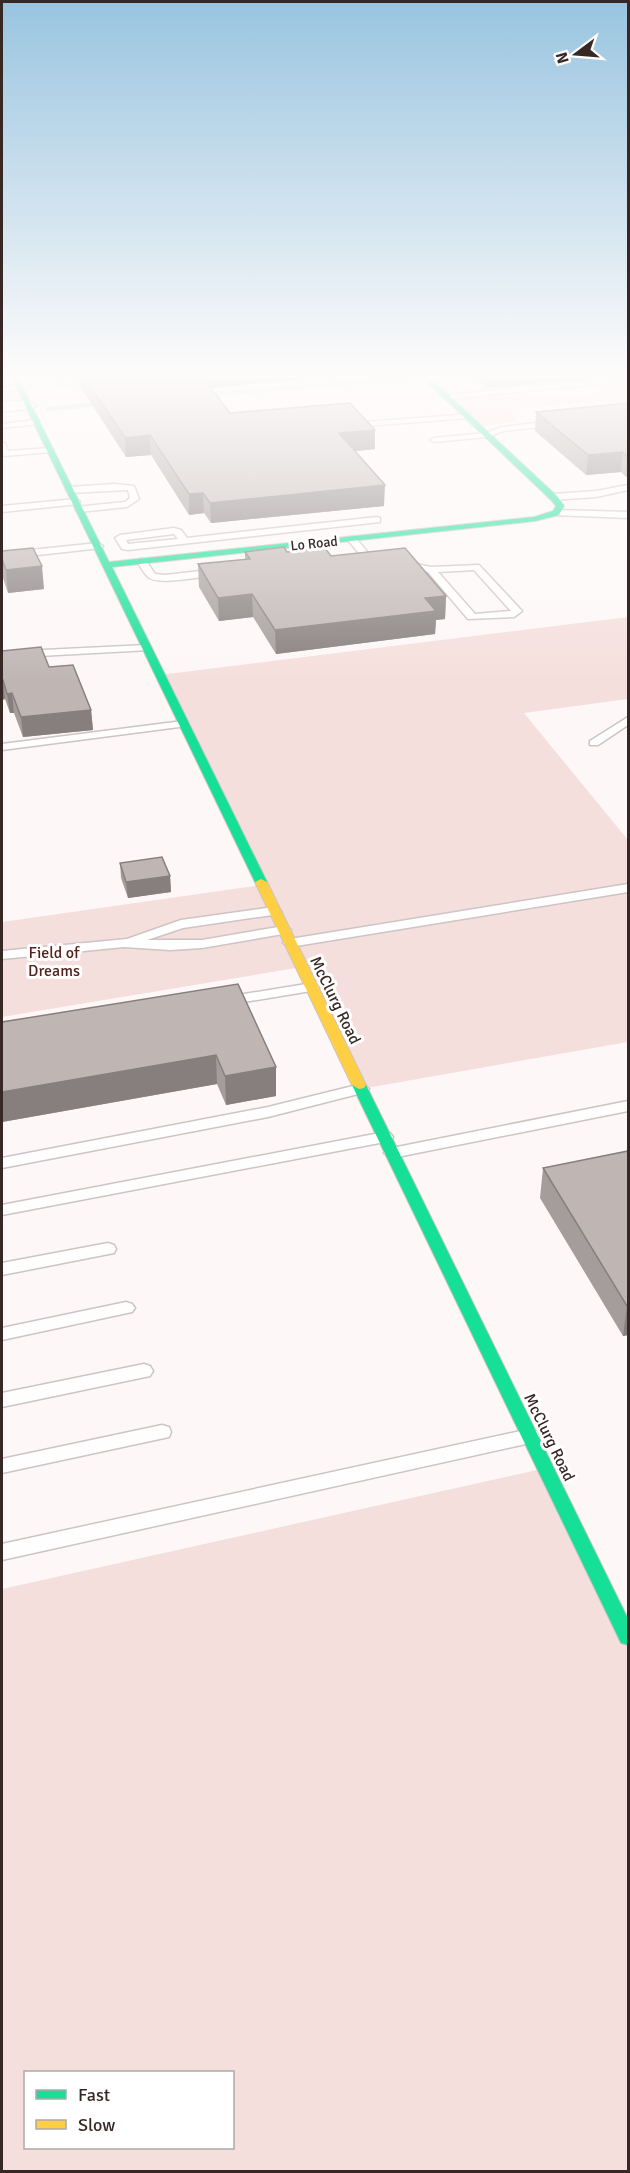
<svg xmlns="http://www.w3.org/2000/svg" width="630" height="2173" viewBox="0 0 630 2173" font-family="Signika,sans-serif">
	<rect width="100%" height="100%" fill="#fdf8f7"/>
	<path fill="#f5dfdc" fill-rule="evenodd" d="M628 384V407L612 410 604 402 509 409 518 421 478 427 447 397 592 393Z
		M628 617V699L524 713 628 840V1042L361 1089 302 967 2 1017V922L261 885 159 675Z
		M546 1468 628 1637V2171H2V1589ZM26 2072H232V2148H26Z"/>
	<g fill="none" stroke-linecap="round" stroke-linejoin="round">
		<path stroke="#c2dbd4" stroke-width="4.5" d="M207 395 405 378
			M48 409 102 404"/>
		<defs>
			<path id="lane" d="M85 378 101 379 61 385 57 383Z
				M614 378H628V381L447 399 443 397 447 395Z
				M22 385V389L2 391V387Z
				M470 414V418H467L367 426 363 424 367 422Z
				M36 420H39V424L2 428V424Z
				M554 421 558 423 557 425 504 431 487 437 434 442 430 440 434 438 486 433 502 427Z
				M2 443H5L8 451 50 448 54 450 50 452 5 456 2 455Z
				M114 484 134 486 139 499 127 507 79 512 76 511V507L125 502 130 498 128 490 70 493 66 490 70 487Z
				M628 485V490L596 497 552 500 548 497 552 494 596 491Z
				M76 499 80 502 79 504 2 512V506Z
				M556 510 628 512V518L553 515 552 513Z
				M377 517 380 518V522L128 550 122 549 115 538 120 535 174 528 181 530 187 538ZM174 534 178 539 128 544 126 540Z
				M349 537H355L369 554 431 567 479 565 522 611 514 617 468 619 428 572 363 558 347 539ZM474 570 511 611 475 614 438 572Z
				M98 543 103 546 101 548 2 559V553Z
				M139 559H145L155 574 165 575 218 569 223 572 218 575C204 576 158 586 148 577 144 573 140 566 137 561Z
				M146 645 150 646V650L2 658V652Z
				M628 717V725L598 745H590V741Z
				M183 721 187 722V726L2 750V744Z
				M628 884V892L290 947 283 943 290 939Z
				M274 907 281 911 279 914 183 928 147 940H202L284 926 291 930 289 933 202 948 170 950 124 947 2 959V951L127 939 181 920Z
				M312 983 319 987 317 990 226 1005 219 1001 226 997Z
				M361 1084 369 1089 366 1092 268 1117 2 1168V1158L268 1107Z
				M628 1101V1111L392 1158 384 1153 392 1148Z
				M385 1132 390 1133 393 1137 390 1141 2 1215V1205Z
				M108 1243 114 1245 116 1249 114 1253 2 1275V1263Z
				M126 1302 132 1304 135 1308 132 1312 2 1340V1328Z
				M144 1364 150 1366 153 1371 150 1376 2 1407V1393Z
				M162 1425 169 1427 171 1432 169 1437 2 1473V1459Z
				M530 1429 537 1431 539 1436 537 1441 530 1443 2 1560V1544Z"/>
			<path id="street" d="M28 400 36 405 34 408 2 412V402Z"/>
			<path id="fast" d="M12 378H18L109 562 534 517 553 511 556 506 551 500 423 378H430L557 496 564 506 559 515 535 521 112 567 267 882 261 885 255 882Z
				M359 1081 366 1085 628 1619V1645L621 1643 352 1085Z"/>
			<path id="slow" d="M261 879 267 882 366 1085 364 1088 359 1089 352 1085 255 882Z"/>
		</defs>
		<use href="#lane" stroke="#cdc4c3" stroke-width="3"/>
		<use href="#street" stroke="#cdc4c3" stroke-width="3"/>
		<use href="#fast" stroke="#cdc4c3" stroke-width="2"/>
		<use href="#slow" stroke="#cdc4c3" stroke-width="2"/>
		<use href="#lane" fill="#fffefe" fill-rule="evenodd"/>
		<use href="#street" fill="#fffefe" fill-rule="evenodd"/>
		<use href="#fast" fill="#16e098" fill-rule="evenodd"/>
		<use href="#slow" fill="#ffcf43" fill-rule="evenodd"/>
	</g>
	<path fill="#a49d9b" d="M78 378H313L210 388 230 413 375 449 355 451 384 506 211 523 204 513 189 515 151 455 126 457 79 385Z
		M475 378H601L487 388Z
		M628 403V476L626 477 621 472 586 475 535 431 536 412Z
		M2 551 44 589 8 593 2 575Z
		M245 552 331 556 446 596 445 619 436 620 435 634 276 654 253 617 219 621 199 587 198 564 245 559Z
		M2 651 49 667 91 710 93 730 23 737 14 713H10L5 699 2 700Z
		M120 863 170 876 171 892 128 898 121 878Z
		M238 984 276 1096 226 1105 217 1084 2 1122V1022Z
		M628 1151V1335L623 1336 540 1198 543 1168Z"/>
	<path fill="#867f7e" d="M198 378H313L198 389Z
		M488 378H601L487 388Z
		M375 430V449L339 453V433Z
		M150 435 151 455 126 457 125 438Z
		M623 452 621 472 586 475 588 455Z
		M628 457V476L626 477Z
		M385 485 384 506 211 523 210 503Z
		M203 493 204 513 189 515V494Z
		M42 566 44 589 8 593 6 570Z
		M252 594 253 617 219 621 218 598Z
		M446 596 445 619 436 620 435 634 276 654 275 630 425 598Z
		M2 680H3L5 699 2 700Z
		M12 693 14 713H10L7 694Z
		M91 710 93 730 23 737 21 717Z
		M170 876 171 892 128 898 126 882Z
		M216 1055 217 1084 2 1122V1092Z
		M276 1067V1096L226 1105 225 1076Z
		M627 1306H628V1335L623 1336Z"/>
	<path fill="#bfb6b4" stroke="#867f7e" stroke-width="1.5" d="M85 378H203L230 413 350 403 375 430 339 433 385 485 210 503 203 493 189 494 150 435 125 438Z
		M628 403V457L623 452 588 455 536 412Z
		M284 547 287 552 325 548 331 556 405 548 446 596 425 598 436 611 275 630 252 594 218 598 198 564 250 559 245 552Z
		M33 548 42 566 6 570 2 559V551Z
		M41 647 49 667 73 665 91 710 21 717 12 693 7 694 3 680H2V651Z
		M162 857 170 876 126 882 120 863Z
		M238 984 276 1067 225 1076 216 1055 2 1092V1022Z
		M628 1151V1306H627L543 1168Z"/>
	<linearGradient id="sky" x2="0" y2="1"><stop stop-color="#99c4e0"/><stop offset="0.55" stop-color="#fefcfb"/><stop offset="1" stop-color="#fefcfb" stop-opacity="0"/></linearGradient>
	<rect width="630" height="682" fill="url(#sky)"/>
	<g text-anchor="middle" stroke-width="6" stroke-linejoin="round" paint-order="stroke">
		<g font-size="14" fill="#372826" stroke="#fff">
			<text transform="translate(314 543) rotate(-6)" y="5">Lo Road</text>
		</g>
		<g font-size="16" fill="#52231c" stroke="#fff">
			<text x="54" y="958">Field of<tspan x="54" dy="18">Dreams</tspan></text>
		</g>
		<g font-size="16" fill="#372826" stroke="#fff">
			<text transform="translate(336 1000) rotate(64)" y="6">McClurg Road</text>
			<text transform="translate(550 1437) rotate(64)" y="6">McClurg Road</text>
		</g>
	</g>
	<rect width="630" height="2173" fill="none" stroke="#372826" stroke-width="6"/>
	<rect x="24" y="2071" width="210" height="78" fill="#ffffff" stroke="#afa9a8" stroke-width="1.5"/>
	<rect x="36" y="2090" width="30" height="9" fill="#16e098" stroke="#afa9a8" stroke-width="1.5"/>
	<text x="78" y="2101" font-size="18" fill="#372826">Fast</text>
	<rect x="36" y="2120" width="30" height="9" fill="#ffcf43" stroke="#afa9a8" stroke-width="1.5"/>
	<text x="78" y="2131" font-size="18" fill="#372826">Slow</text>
	<g transform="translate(576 54) rotate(254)" stroke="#ffffff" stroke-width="4.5" paint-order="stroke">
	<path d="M0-4.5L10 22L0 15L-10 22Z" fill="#372826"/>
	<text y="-9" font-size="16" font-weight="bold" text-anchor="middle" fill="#372826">N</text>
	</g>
</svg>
